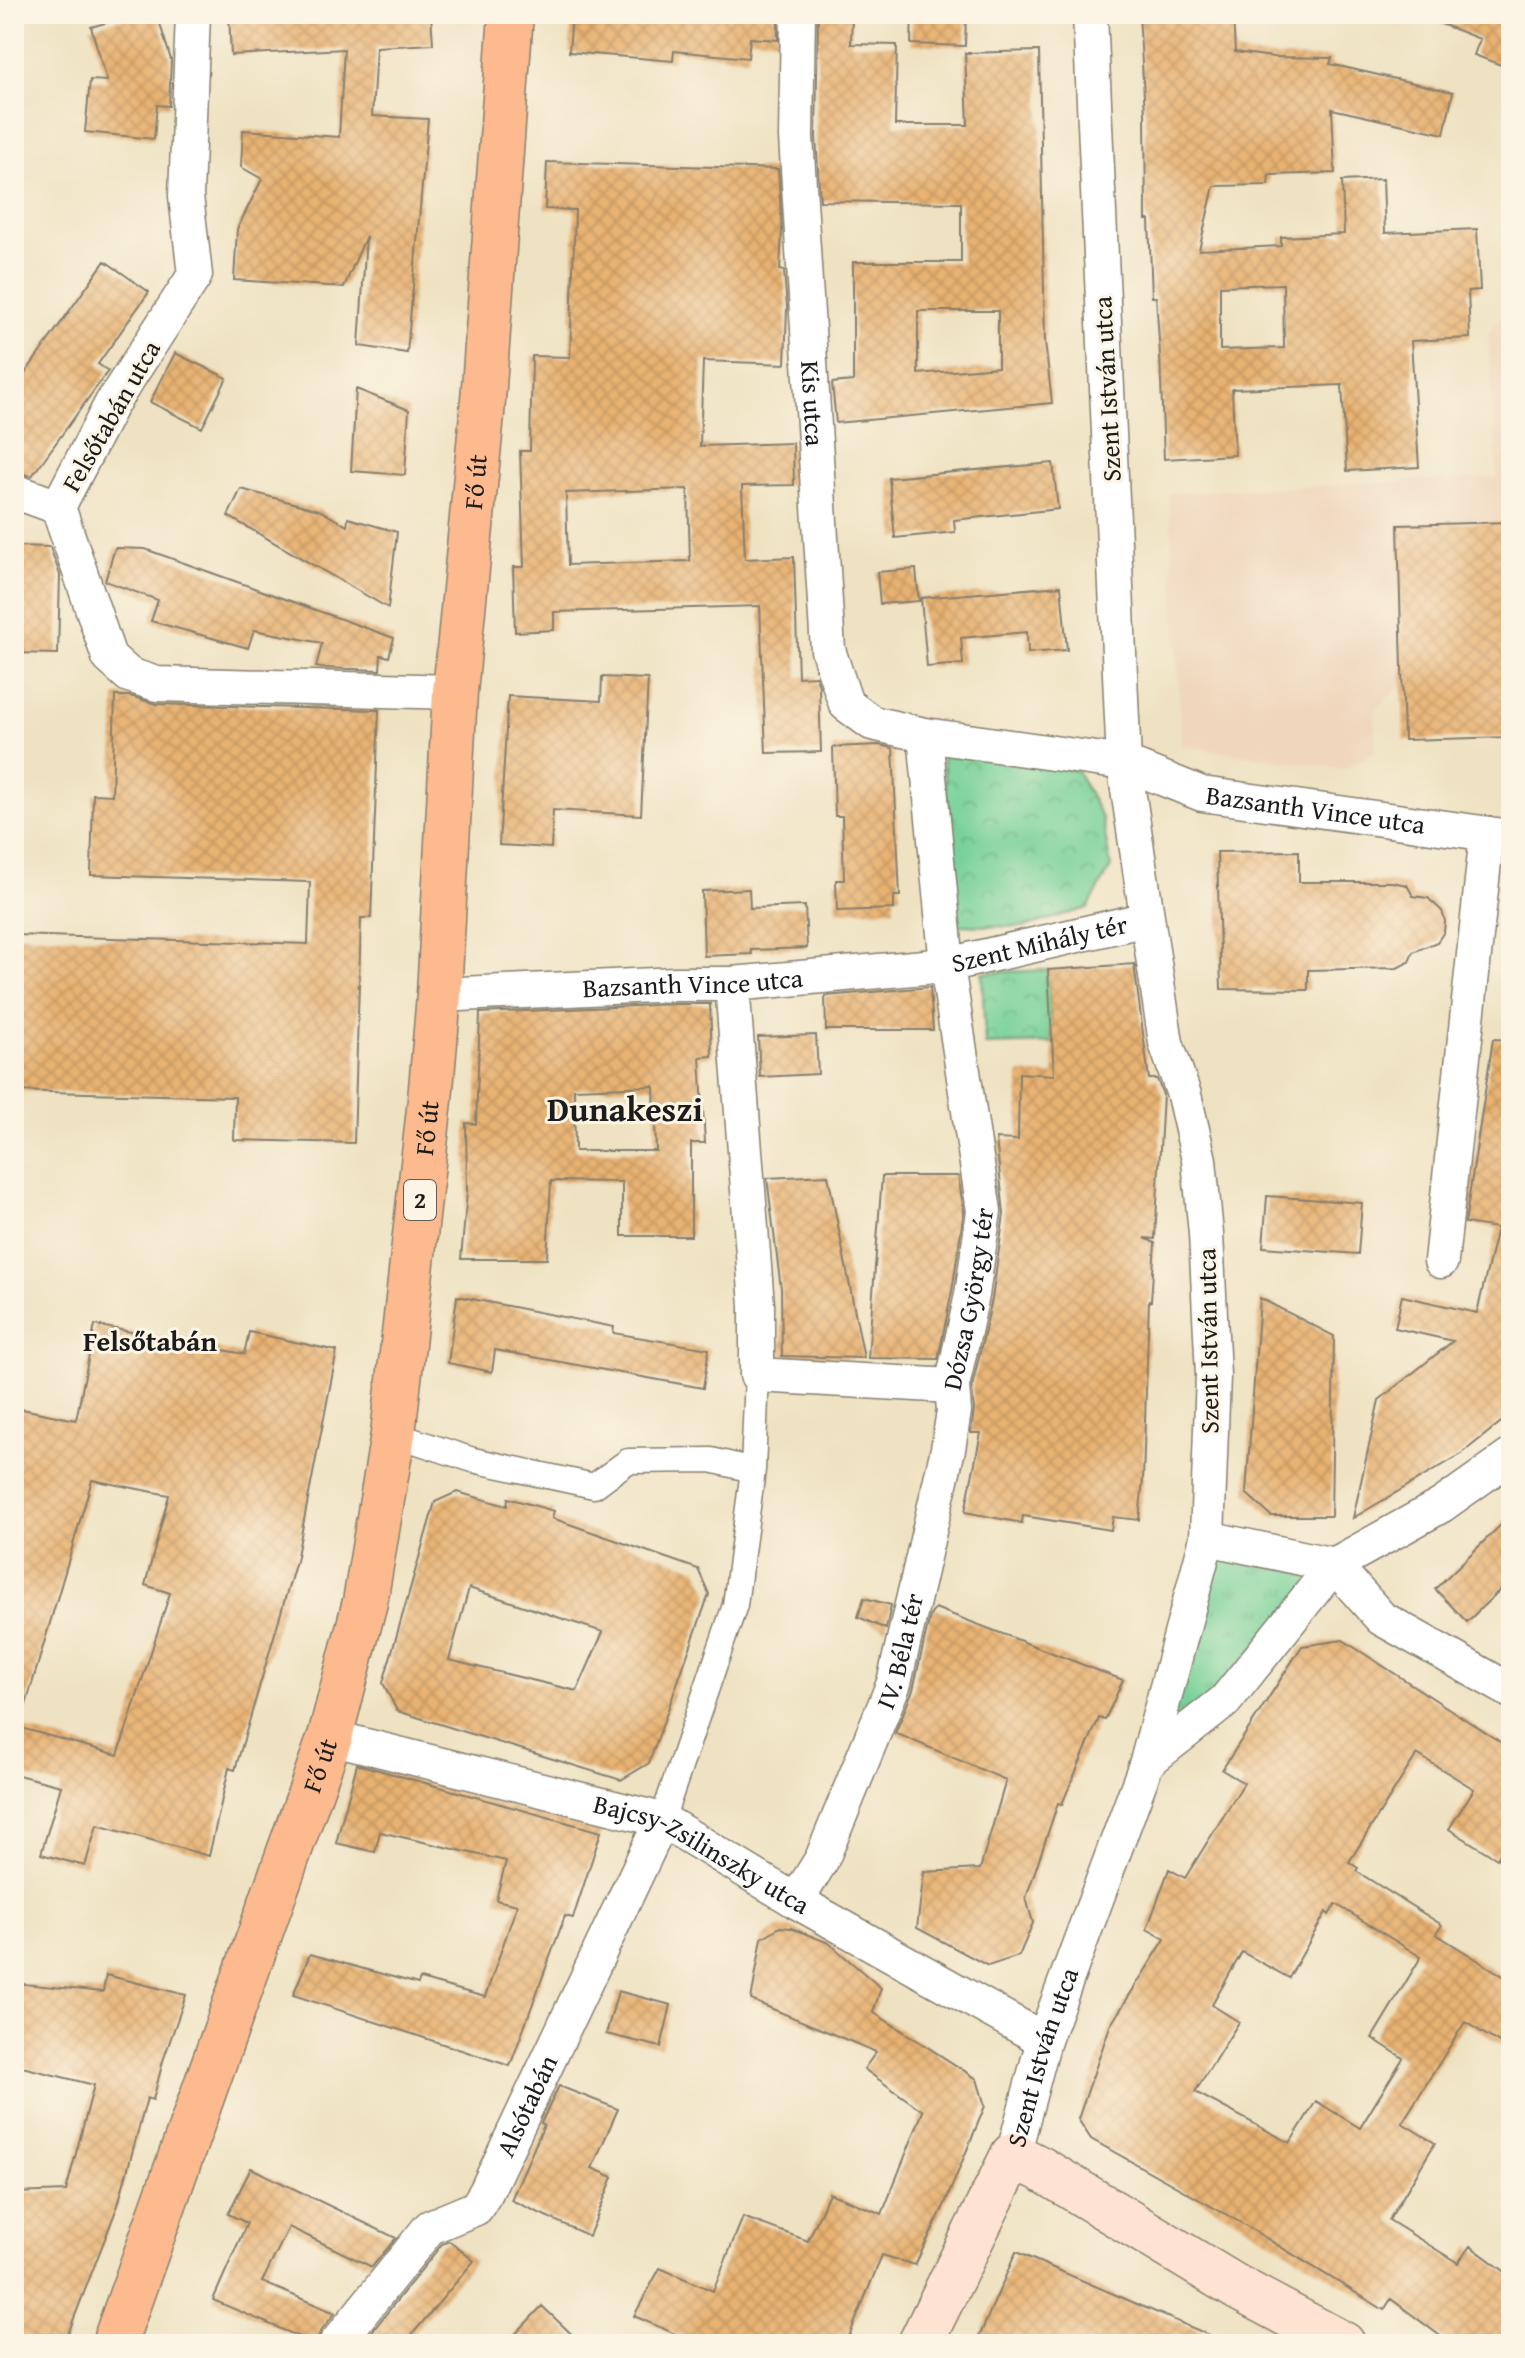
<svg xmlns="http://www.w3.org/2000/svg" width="1525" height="2358" viewBox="0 0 1525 2358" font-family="'Gentium Book Plus',serif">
	<defs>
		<pattern id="grass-tufts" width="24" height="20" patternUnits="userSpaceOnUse" patternTransform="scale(2)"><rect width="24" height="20" fill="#78d198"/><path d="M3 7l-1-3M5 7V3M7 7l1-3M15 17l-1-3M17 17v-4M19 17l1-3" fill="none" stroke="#67b382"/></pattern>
		<pattern id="park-crowns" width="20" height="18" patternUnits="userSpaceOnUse" patternTransform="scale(2)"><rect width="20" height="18" fill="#78d198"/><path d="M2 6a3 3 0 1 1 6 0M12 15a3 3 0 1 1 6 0" fill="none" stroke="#67b382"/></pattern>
		<pattern id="building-cross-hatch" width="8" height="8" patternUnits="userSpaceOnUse" patternTransform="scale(2)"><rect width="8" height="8" fill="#e8b272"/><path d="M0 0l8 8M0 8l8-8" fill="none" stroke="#c69862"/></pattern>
	</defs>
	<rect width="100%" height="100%" fill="#fcf5e5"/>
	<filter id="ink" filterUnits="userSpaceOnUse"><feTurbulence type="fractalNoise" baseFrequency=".0125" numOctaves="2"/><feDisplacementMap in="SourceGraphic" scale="16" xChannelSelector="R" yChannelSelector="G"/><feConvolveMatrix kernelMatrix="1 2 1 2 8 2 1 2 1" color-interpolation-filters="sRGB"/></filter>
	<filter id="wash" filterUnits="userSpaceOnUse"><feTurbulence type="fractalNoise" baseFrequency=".006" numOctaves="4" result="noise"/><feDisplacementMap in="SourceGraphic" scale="32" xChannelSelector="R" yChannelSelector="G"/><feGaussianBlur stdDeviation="1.8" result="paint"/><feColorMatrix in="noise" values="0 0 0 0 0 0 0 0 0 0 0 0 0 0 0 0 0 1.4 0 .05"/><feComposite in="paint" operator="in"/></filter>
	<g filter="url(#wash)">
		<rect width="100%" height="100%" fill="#efe2c2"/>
		<path fill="#efd6bc" d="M1511 302V737L1404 740 1401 684 1375 710V751L1345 769 1182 746 1169 493 1497 477 1488 334Z"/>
		<path fill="url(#grass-tufts)" stroke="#4a765a" stroke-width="2" d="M1207 1538 1334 1565 1147 1762Z"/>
		<path fill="url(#park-crowns)" stroke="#4a765a" stroke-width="2" d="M942 747 1077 771 1102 818 1111 867 1088 908 1024 927 957 925Z
			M1048 970 1052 1043 985 1045 982 973Z"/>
		<g id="blocks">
			<path fill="url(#building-cross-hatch)" fill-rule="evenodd" d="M137 14H157L171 60 169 106 157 105 154 139 85 132 90 80 107 81 91 27Z
				M229 14H431L433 44 376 47 372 116 428 119 407 353 359 346 366 236 344 287 234 280 237 229 262 179 241 167 243 130 339 137 344 49 231 55Z
				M572 14H778V40L750 38 748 58 674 51 673 61 569 52Z
				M818 14H852L851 44 897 45 895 125H968L965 53 1039 51 1045 341 1052 403 836 423 832 383 853 381V262H961V203L820 201 816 137ZM918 311H998V367L918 374Z
				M912 14H966L965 46 911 44Z
				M1139 14H1233L1235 52 1273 57 1332 58 1330 64 1453 92 1444 134 1332 109 1335 173 1269 175 1268 185 1214 186 1199 250 1281 246V237L1344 234 1342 181 1383 179 1385 233 1477 229 1480 290 1468 291 1470 338 1411 341 1419 467 1347 471 1342 385 1232 389 1235 455 1164 459 1160 355 1156 297H1152L1149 220H1146L1145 113ZM1283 284 1284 348 1220 350V286Z
				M1421 14H1511V51L1507 50 1501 65 1474 55 1480 39 1421 16Z
				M547 162 778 169 782 230 780 270 784 271 787 308 785 364 703 361 700 446 793 443 794 485 742 486 745 559 794 557 798 677 816 676 819 686 821 752 766 753 760 606 554 612V630L515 632 513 567H524L520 451H530L532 356 570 357 575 210 545 209ZM688 489 690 561 568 565 566 493Z
				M105 261 149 292 98 364 108 371 32 476 14 472V389Z
				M175 353 227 378 202 428 150 402Z
				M356 389 409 410 405 475 351 471Z
				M1053 463 1058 509 954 520 955 532 895 538 889 478Z
				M241 489 319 510 347 526 348 518 397 532 388 608 228 516Z
				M1511 522V737L1404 740 1398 525Z
				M14 546 50 547 60 575 58 654 14 653Z
				M115 548 145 549 394 638 389 657 381 655 380 670 321 668 316 667 322 643 254 630 248 648 151 621 158 600 105 581Z
				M916 569 919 601 880 604 877 572Z
				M1061 586 1067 650 1028 653 1027 632 961 638 963 664 927 667 921 598Z
				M602 677 648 679 641 815 553 810 551 848 499 845 508 696 601 701Z
				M115 696H130L156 704 379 710 371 918H361L354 1143 234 1140 235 1097 14 1091V935L308 944 310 882 91 875 93 794 112 795Z
				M879 745 893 748 900 896H894V909L837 911 836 880H844L842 816H835L833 747Z
				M1299 851V882H1392L1407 885 1413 896 1428 898 1442 911 1445 921 1444 932 1437 942 1413 952 1409 962 1397 968 1308 970V990L1221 989 1217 852Z
				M749 889 750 908 805 906 807 948 751 950 752 954 704 956 702 891Z
				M1134 964 1149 1079H1157L1163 1095 1155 1239 1145 1238 1155 1243 1151 1301H1149L1143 1480 1139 1520 1113 1517 1111 1530 1023 1516 1022 1523 965 1512 981 1433H971L974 1410 972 1387 992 1299 1004 1214 996 1139 1018 1140 1019 1073 1054 1075 1048 970Z
				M930 987 933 1030H826L825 996Z
				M676 1004H710L712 1056 700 1057 705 1143H691V1236H622V1182L551 1181 547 1259H461L467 1193 466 1123 476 1124 480 1013ZM654 1086 656 1151H575L574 1089Z
				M816 1035 818 1074 760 1077 758 1037Z
				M1493 1039 1511 1040V1414L1460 1455 1353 1518 1379 1400 1453 1341 1395 1328 1402 1296 1477 1313 1497 1228 1465 1223Z
				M828 1175 864 1358 782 1356 781 1289 767 1178Z
				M882 1176H958L964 1211 952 1291 938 1359 868 1358Z
				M1267 1196 1362 1203 1358 1254 1263 1247Z
				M457 1296 614 1327 613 1333 709 1349 703 1388 495 1350 492 1372 448 1363Z
				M1260 1298 1334 1336 1331 1516H1271L1246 1493Z
				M95 1325 244 1354 249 1332 337 1351 296 1561 235 1770 229 1768 209 1856 97 1825 85 1866 41 1854 61 1786 14 1774V1726L118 1755 170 1593 145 1585 169 1495 92 1480 22 1718 14 1716V1445L22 1409 76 1420Z
				M457 1492 507 1506 508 1498 554 1511 552 1518 698 1569 709 1594 649 1763 621 1780 397 1711 383 1683 435 1502ZM469 1588 603 1632 577 1691 449 1660Z
				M1511 1515V1579L1467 1622 1435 1589Z
				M864 1598 891 1605 886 1629 858 1617Z
				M935 1608 1123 1680 1105 1720 1099 1718 1062 1804 1058 1803 1026 1898 1033 1923 1019 1956 988 1966 917 1928 924 1872 980 1869 1006 1780 895 1733 913 1690 930 1616Z
				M1343 1640 1511 1749V1837L1497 1859 1449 1829 1474 1789 1417 1754 1349 1862 1358 1868 1356 1871 1442 1925 1436 1934 1511 1981V2050L1465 2022 1402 2123 1435 2143 1389 2220 1458 2263 1470 2246 1511 2276V2344H1451L1391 2299 1384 2310 1243 2224 1091 2139 1078 2119 1110 2026 1165 1939 1147 1929 1169 1869 1185 1878 1244 1783 1222 1770 1302 1646ZM1336 1904 1421 1957 1372 2038 1403 2058 1360 2128 1316 2101 1290 2143 1195 2092 1239 2022 1212 2005 1242 1952 1289 1978 1326 1912 1329 1915Z
				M357 1764 601 1832 573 1918 565 1916 510 2066 293 1995 310 1954 418 1984 420 1979 485 1997 517 1905 496 1900 506 1861 380 1832 375 1852 336 1843Z
				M780 1927 791 1928 829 1943 881 1988 873 2012 977 2079 985 2106 944 2206 915 2265 882 2255 846 2344H698L634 2316 660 2268 713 2291 743 2217 808 2241 829 2193 882 2214 923 2111 864 2069 876 2052 751 2000 762 1938Z
				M106 1975 186 1995 163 2061 153 2100 147 2098 118 2205 64 2344H14V2193L66 2191 94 2085 14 2065V1983L103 1992Z
				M618 1991 671 2005 661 2047 606 2034Z
				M559 2086 618 2109 592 2168 613 2177 589 2236 511 2200 544 2125 541 2123Z
				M251 2168 396 2238 372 2267 289 2227 262 2282 335 2313 320 2332 316 2344 213 2300 247 2223 228 2214Z
				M449 2241 474 2261 405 2343 407 2344H362L442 2244Z
				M1016 2252 1230 2344H976Z
				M542 2306 582 2344H506Z"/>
		</g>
	</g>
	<g filter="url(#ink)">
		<use href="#blocks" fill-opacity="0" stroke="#867f6f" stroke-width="2"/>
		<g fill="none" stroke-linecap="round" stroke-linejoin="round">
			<defs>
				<path id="pedestrian" d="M393 1434 473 1460 594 1486 628 1461 711 1460 753 1470
					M662 1820 735 1605 753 1470 757 1375"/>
				<g id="minor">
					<path d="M193 14 186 196 195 275 112 403 58 507 109 657 129 675 157 684 455 692"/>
					<path id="s1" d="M798 14 796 137 828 650 846 704 872 723 925 735 1124 763 1202 794 1511 837"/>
					<path d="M14 491 58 507"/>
					<path d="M732 984 757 1305V1375L952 1386"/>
					<path id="s2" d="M439 995 676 984H732L947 965 1147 919"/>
					<path d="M1441 1261 1487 834"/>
					<path d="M1207 1538 1334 1565 1442 1505 1511 1456"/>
					<path d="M1334 1565 1381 1618 1511 1691"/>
					<path id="s3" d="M330 1737 662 1820 796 1901 1044 2040"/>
					<path d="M1147 1762 1225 1701 1334 1565"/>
					<path id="s4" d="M796 1901 822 1859 894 1683 948 1449 954 1411 952 1386 972 1295 984 1211 947 965 925 735"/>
					<path id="s5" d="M1013 2155 1044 2040 1147 1762 1207 1538 1213 1375 1206 1234 1199 1160 1184 1095 1166 1043 1124 763 1090 14"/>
					<path id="s6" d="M336 2344 430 2227 476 2208 486 2192 662 1820"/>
				</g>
				<path id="secondary" d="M920 2344 1013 2155 1041 2169 1238 2288 1343 2344"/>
				<g id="primary">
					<path id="s7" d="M114 2344 330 1737 365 1602 393 1434 430 1100 439 995 455 692 482 414 511 14"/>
				</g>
			</defs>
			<use href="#pedestrian" stroke="#867f6f" stroke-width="27"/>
			<use href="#minor" stroke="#867f6f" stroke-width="37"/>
			<use href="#secondary" stroke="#867f6f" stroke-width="47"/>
			<use href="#primary" stroke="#867f6f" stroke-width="47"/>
			<use href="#pedestrian" stroke="#fff" stroke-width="24"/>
			<use href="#minor" stroke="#fff" stroke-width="34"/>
			<use href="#secondary" stroke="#fee3d2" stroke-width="44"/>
			<use href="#primary" stroke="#fcba8e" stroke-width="44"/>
		</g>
	</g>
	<g text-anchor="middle" stroke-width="6" stroke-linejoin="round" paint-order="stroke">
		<rect fill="#fcf5e5" stroke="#5f5d58" stroke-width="2" x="404" y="1180" width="32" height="40" rx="6"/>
		<g font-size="24" font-weight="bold" fill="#1c1c1c">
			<text x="420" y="1208">2</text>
		</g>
		<g font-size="26" fill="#1c1c1c" stroke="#fcf5e5">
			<text transform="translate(1107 389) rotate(-93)" y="9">Szent István utca</text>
			<text dy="9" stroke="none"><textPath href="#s1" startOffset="390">Kis utca</textPath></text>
			<text transform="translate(111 416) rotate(-60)" y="9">Felsőtabán utca</text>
			<text dy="9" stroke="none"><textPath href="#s7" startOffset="1910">Fő út</textPath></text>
			<text dy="9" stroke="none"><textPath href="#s1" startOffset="1180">Bazsanth Vince utca</textPath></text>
			<text dy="9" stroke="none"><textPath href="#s2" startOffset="604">Szent Mihály tér</textPath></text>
			<text dy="9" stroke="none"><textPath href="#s2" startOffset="254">Bazsanth Vince utca</textPath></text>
			<text dy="9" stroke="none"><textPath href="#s7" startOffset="1262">Fő út</textPath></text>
			<text dy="9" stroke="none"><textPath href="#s4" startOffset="632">Dózsa György tér</textPath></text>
			<text transform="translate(1208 1341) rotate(-91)" y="9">Szent István utca</text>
			<text dy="9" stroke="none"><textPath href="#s4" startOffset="272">IV. Béla tér</textPath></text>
			<text dy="9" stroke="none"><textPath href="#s7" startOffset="614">Fő út</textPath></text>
			<text dy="9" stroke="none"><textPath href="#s3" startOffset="392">Bajcsy-Zsilinszky utca</textPath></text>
			<text dy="9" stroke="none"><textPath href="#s5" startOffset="102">Szent István utca</textPath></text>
			<text dy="9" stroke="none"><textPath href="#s6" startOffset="314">Alsótabán</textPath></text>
		</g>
		<g font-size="28" font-weight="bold" fill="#1c1c1c" stroke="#fcf5e5">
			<text x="150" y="1351">Felsőtabán</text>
		</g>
		<g font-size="34" font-weight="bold" fill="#1c1c1c" stroke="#fcf5e5">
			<text x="625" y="1121">Dunakeszi</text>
		</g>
	</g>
	<rect width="1525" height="2358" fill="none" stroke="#fcf5e5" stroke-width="48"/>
</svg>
